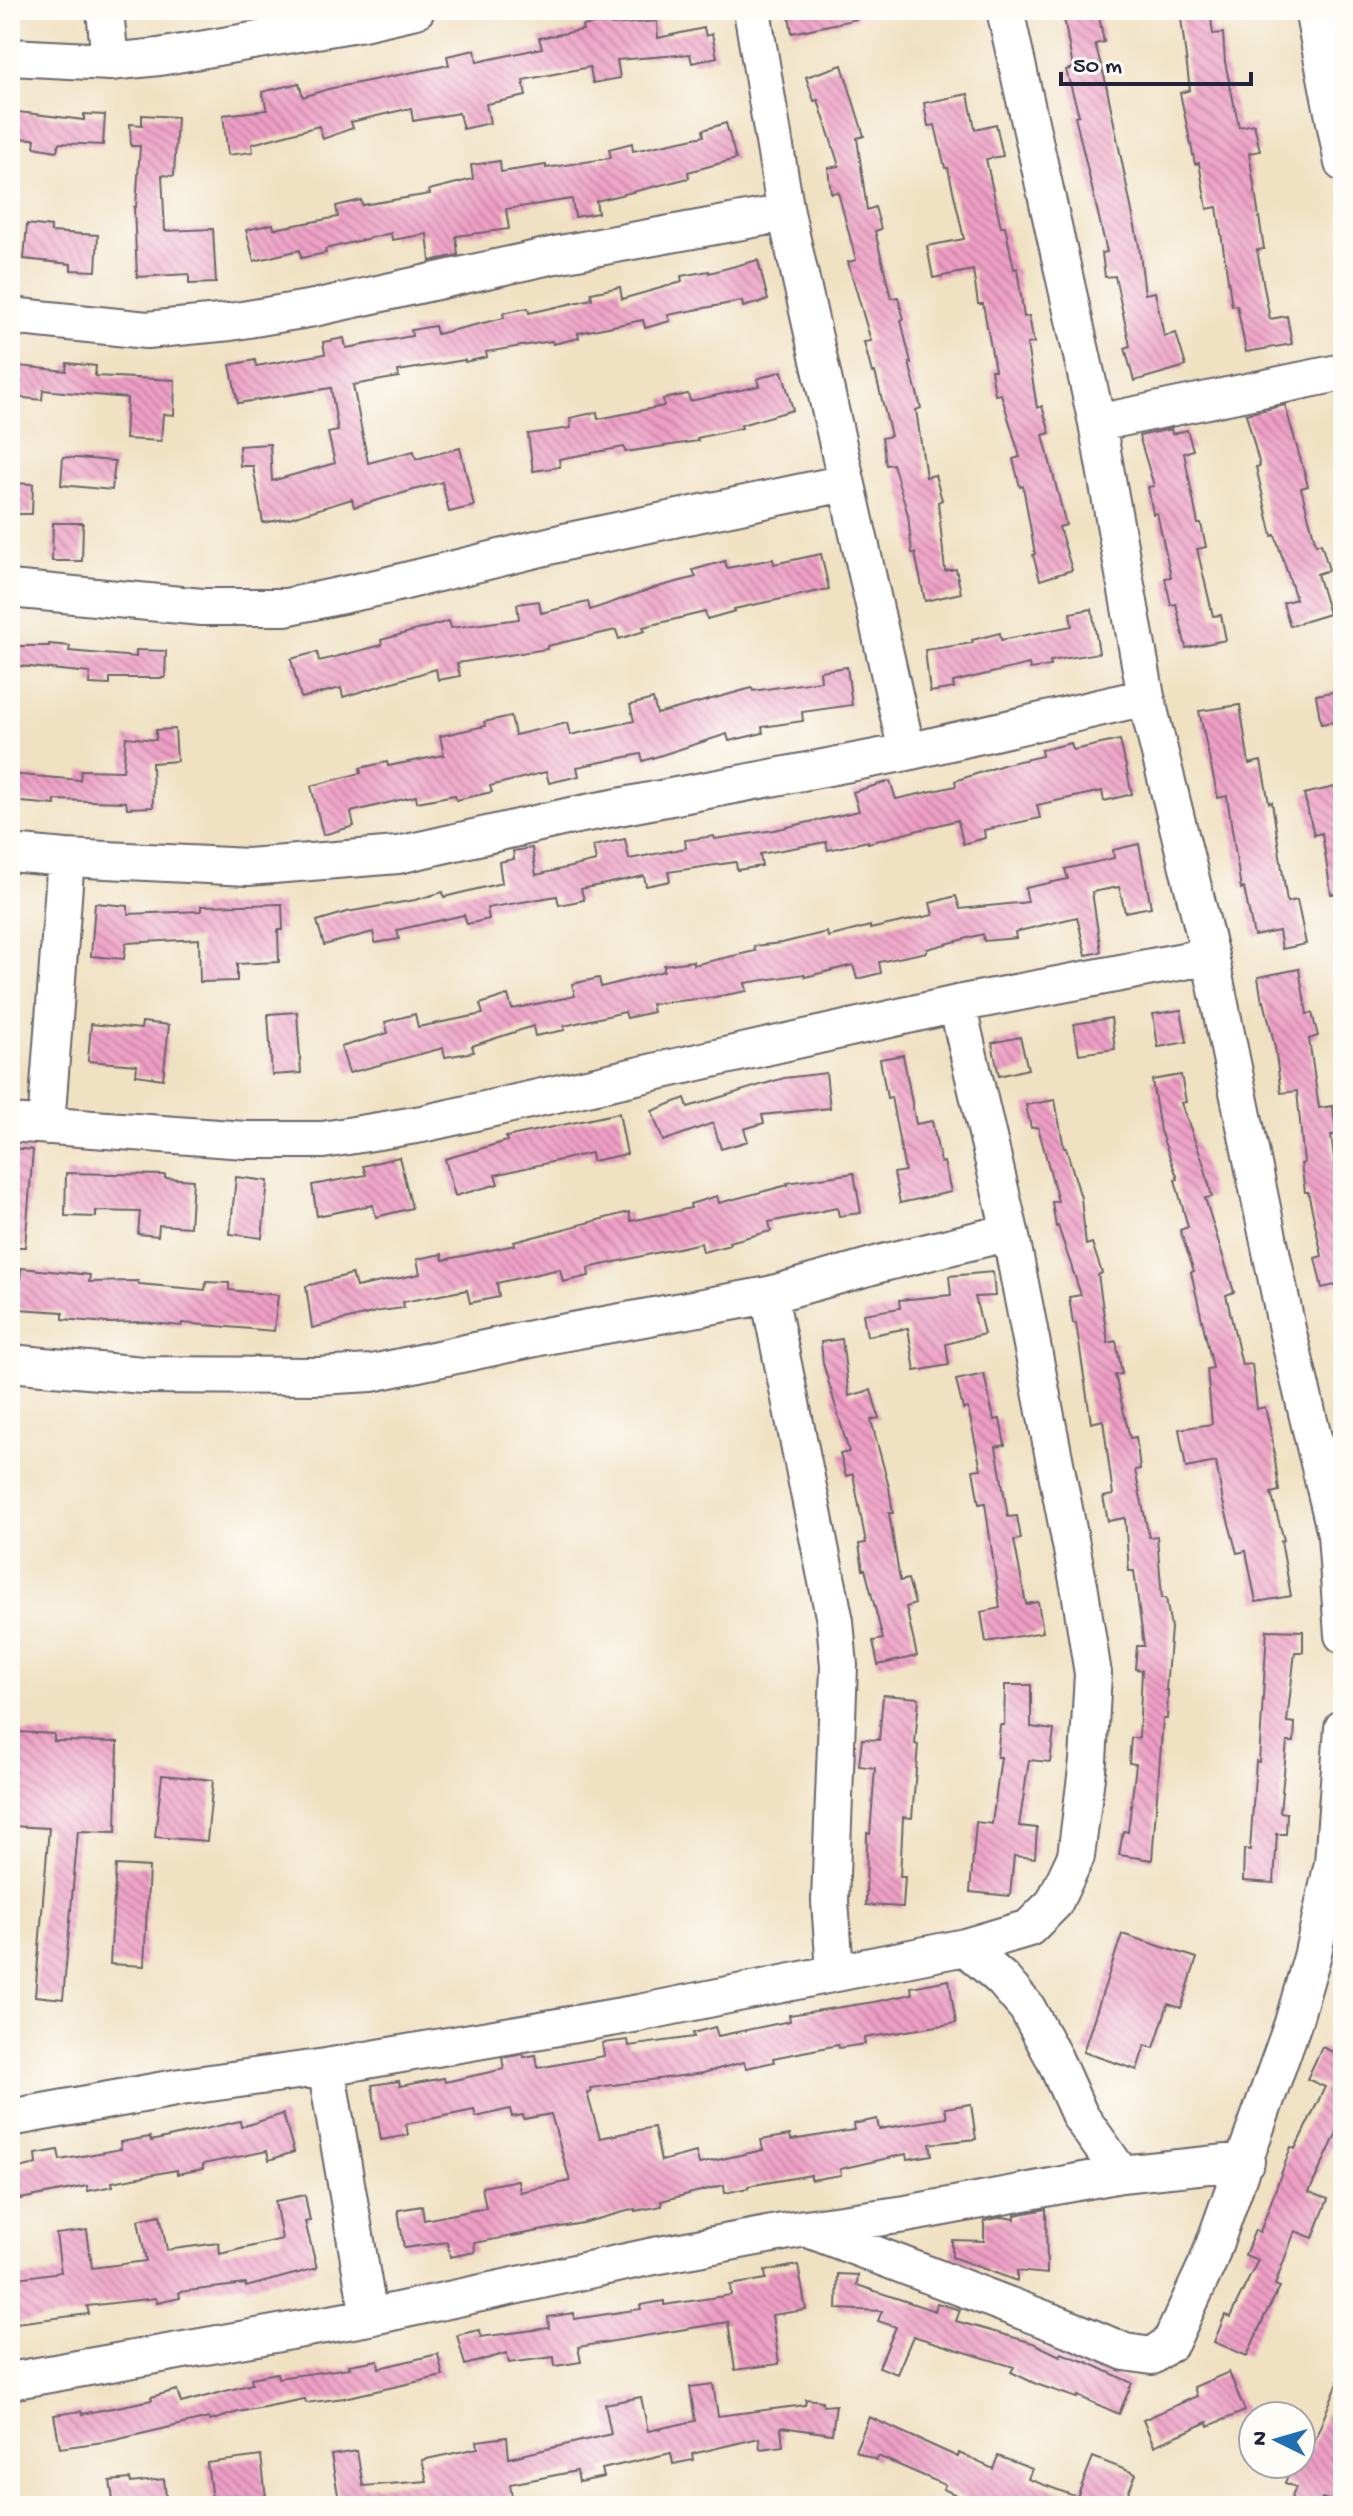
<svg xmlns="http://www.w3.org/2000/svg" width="1353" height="2516" viewBox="0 0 1353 2516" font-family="'Gochi Hand',sans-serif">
	<defs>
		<pattern id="building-back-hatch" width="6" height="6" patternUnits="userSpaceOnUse" patternTransform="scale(2)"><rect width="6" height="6" fill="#ee9ec4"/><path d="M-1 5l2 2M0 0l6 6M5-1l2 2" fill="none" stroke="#c080a0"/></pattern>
	</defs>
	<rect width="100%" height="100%" fill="#fdfcf7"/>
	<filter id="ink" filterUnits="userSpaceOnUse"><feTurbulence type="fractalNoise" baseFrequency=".0125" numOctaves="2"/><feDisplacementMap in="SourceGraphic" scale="16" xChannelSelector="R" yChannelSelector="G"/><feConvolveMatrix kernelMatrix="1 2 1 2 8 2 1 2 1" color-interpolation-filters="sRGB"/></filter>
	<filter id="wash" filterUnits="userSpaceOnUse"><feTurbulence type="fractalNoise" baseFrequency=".006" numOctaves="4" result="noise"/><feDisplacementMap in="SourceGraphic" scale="32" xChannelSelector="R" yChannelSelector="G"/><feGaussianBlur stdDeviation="1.8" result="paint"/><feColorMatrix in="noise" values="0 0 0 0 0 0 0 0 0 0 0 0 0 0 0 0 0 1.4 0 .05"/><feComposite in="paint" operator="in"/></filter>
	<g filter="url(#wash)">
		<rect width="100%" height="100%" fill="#f0e1c2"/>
		<g id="blocks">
			<path fill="url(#building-back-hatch)" d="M788 10H856L857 19 792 33Z
				M1180 10H1210L1213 34 1223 33 1225 62 1239 127 1254 124 1260 151 1249 153 1264 249 1257 250 1270 319 1287 316 1292 344 1246 352 1237 305 1232 306 1217 207 1207 209 1199 163 1195 164 1180 93 1190 90Z
				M1098 11 1104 42 1095 44 1105 79 1139 246 1145 294 1155 292 1164 336 1176 333 1186 366 1134 381 1125 348 1130 346 1115 276 1105 277 1102 253 1107 252 1075 116 1079 115 1066 70 1073 68 1064 18Z
				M610 21 611 25 657 21 658 38 704 28 706 36 712 34 717 57 692 63 690 54 617 60 620 78 593 83 590 67 523 80 526 96 486 104 490 123 463 129 459 113 413 121 411 108 351 122 353 128 323 139 319 126 252 144 253 152 228 155 223 115 267 110 262 92 299 83 303 97 328 89 449 65 447 56 475 50 477 62 542 48 539 38 583 30 582 26Z
				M842 65 864 136 857 138 867 210 875 207 881 229 875 231 891 298 898 297 904 319 901 320 911 363H909L921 408 916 410 926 477 935 475 942 500 938 502 945 571 956 569 961 593 925 601 915 553H912L908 515 893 464 886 465 882 438 891 436 875 372 872 373 864 342 871 341 848 262 856 260 838 192 831 193 828 168 839 166 818 100 814 101 806 77Z
				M968 94 975 129 996 124 1003 156 986 159 1001 227 1005 226 1014 269 1017 268 1024 317 1029 316 1034 343 1027 344 1037 408 1042 406 1050 433 1043 435 1066 525 1059 527 1072 570 1040 580 1033 555 1035 554 1023 486 1020 487 1013 459 1020 457 1001 394 995 395 991 370H995L983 304H978L973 270 933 278 927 246 964 239 948 168H945L935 125 928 126 924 103Z
				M10 111 84 120V114L105 115 103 145 59 143 57 151 34 147 35 139 10 138Z
				M142 115 177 117 174 176 162 175 165 231 213 229 216 283 189 284V274L137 277 134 207H136L140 146H131L130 124 142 125Z
				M726 123 736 159 688 172 689 178 596 201 598 213 575 217 572 199 506 209 509 229 456 236 458 255 430 261 427 234 392 240 391 233 325 249 326 253 301 258 300 250 254 261 246 230 273 224 274 229 338 217 336 206 361 200 362 205 430 194 429 190 473 179 471 165 500 161 501 172 546 165V168L611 158 609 149 632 143 633 151 704 136 703 130Z
				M27 224 51 227V232L98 235 96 271 71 270V264L24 259Z
				M758 260 768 300 743 307 742 301 668 315 670 321 645 328 643 320 578 333 579 338 553 344 552 341 486 352 487 357 465 362V360L398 371 399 377 353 385 368 463 414 451 416 459 460 448 474 506 449 512 442 482 354 507 352 499 289 518 263 523 253 466H240L239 446 270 444 272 481 335 463 328 433 338 431 331 388 238 403 230 365 255 360 256 366 325 354 323 342 344 338 346 348 412 336 411 330 435 326 437 334 504 318 503 313 528 308 529 313 592 299 591 293 620 287 622 299 682 282 681 276 709 271V273Z
				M67 363 96 366 95 376 175 380 174 415 163 414 161 441 125 439 127 398 43 390 42 400 15 397 19 366 66 371Z
				M782 371 793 410 741 425 742 428 697 438 698 441 625 452 624 447 559 459 560 467 533 471 528 434 571 428 570 418 597 412 598 419 664 406 663 399 688 394 690 401 759 386 757 379Z
				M1285 405 1308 486 1301 488 1316 545 1321 543 1329 570 1317 574 1329 614 1290 626 1283 603 1296 599 1275 535 1272 536 1256 467 1260 466 1246 414Z
				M1171 429 1172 434 1187 430 1193 450 1184 453 1198 524H1201L1206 547 1197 549 1213 616 1221 615 1226 640 1186 648 1176 604 1171 605 1165 578 1171 577 1157 513 1153 514 1148 487 1154 486 1139 436Z
				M63 457 115 461 112 490 61 485Z
				M10 483 33 484 32 514H10Z
				M53 523H83L82 561H52Z
				M821 554 829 589 734 609 735 611 707 619 705 612 643 627 645 631 619 639 616 630 547 646V649L457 663 460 676 438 680 436 669 343 697 341 688 301 698 291 659 317 652 319 661 382 645 381 640 449 621 451 628 519 619 517 604 539 601 541 613 588 602 590 610 654 588 696 577 693 570 725 561 727 568 773 559 774 564Z
				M1092 609 1099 653 1050 661 1051 666 1030 669 1029 664 953 682 954 688 930 692 925 650 973 643 972 640 1000 633 1001 640 1072 626 1070 613Z
				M49 644 70 646 69 651 136 657V650L166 651 165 678H110V685L89 684 90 673 10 665V646H49Z
				M847 667 852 705 802 712 803 721 762 727 763 733 729 741 727 734 643 761 641 754 577 767 579 776 549 783 546 772 490 786 492 792 456 800 455 795 417 802 416 796 351 812 354 826 323 835 311 786 361 773 360 768 387 762 388 766 444 755 440 736 485 726 484 722 511 716 515 735 567 723 570 735 634 721 630 705 653 699 657 714 752 688 753 691 821 681 820 671Z
				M1343 690V720L1321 724 1316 695Z
				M1240 705 1249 764 1261 761 1269 803 1272 802 1287 902 1297 900 1306 944 1282 949 1279 931 1254 936 1244 888 1241 889 1227 796 1218 798 1199 711Z
				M175 729 177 761 152 763 153 807 127 808 126 802 55 800V805L10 801V774L80 780 81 770 123 771 126 737 156 740V730Z
				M1120 740 1132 794 1104 801 1102 791 1037 805 1040 818 984 830 985 838 963 844 958 820 868 843V841L828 850 826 842 760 854 762 866 737 870 736 862 668 872 670 881 646 886 644 876 581 889 584 900 559 905 557 896 487 908 489 919 467 924 464 915 397 930 399 939 375 943 373 932 324 945 317 921 347 912 415 900 443 892 444 897 502 883 499 862 514 859 513 851 532 848 536 875 596 861 593 846 625 839 629 859 686 848 685 840 714 836 715 839 774 830 859 811 853 792 890 781 896 799 956 786 955 781 1006 764 1042 756 1041 750 1071 743 1073 750Z
				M1343 785V894H1331L1322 833 1314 835 1304 794Z
				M1139 844 1151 907 1125 912 1119 887 1092 892 1101 952 1086 955 1077 917 1015 932 1016 938 984 941 983 934 927 949V952L879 962 881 973 857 979 853 965 805 977 804 974 745 983 747 991 715 997 651 1004 653 1012 627 1018 625 1012 564 1026 565 1030 535 1036 533 1026 472 1046 474 1052 445 1057 443 1048 349 1073 341 1047 388 1033 385 1022 415 1014 418 1027 483 1014 480 1004 508 995 512 1009 575 996 572 984 599 978 601 987 664 971V965L693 961V965L755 951 754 946 782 943 827 932 828 937 870 926V929L933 915 930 903 956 896 960 909 1028 902 1025 888 1068 879 1065 869 1114 858 1113 850Z
				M95 903 128 906V914L201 911V906L282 904 283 930H278L279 962 237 964V981L200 982 199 939 126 943 124 959 91 956Z
				M1299 969 1307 1014 1312 1013 1318 1036 1309 1039 1319 1108 1333 1106 1336 1135H1331L1340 1201 1343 1200V1283L1322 1288 1315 1258 1322 1256 1308 1192H1305L1301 1164 1304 1163 1297 1091 1281 1093 1275 1047 1264 1001 1262 1002 1258 977Z
				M1181 1010 1187 1042 1158 1047 1153 1014Z
				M297 1012 301 1073 272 1075 268 1014Z
				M1111 1018 1115 1049 1079 1054 1074 1024Z
				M142 1022 169 1025 163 1079 136 1075 137 1065 88 1061 91 1024 141 1029Z
				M1020 1037 1028 1069 999 1076 992 1043Z
				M903 1055 916 1124 932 1121 941 1163 944 1162 951 1192 900 1203 894 1173 905 1171 891 1097 887 1098 880 1059Z
				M826 1073 830 1108 762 1115 764 1123 744 1129 748 1141 721 1149 713 1123 663 1141 652 1111 685 1098 688 1107 784 1078Z
				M1181 1075 1186 1102 1181 1103 1204 1165 1212 1197 1205 1198 1234 1292 1226 1295 1242 1365 1252 1364 1257 1409 1265 1407 1272 1437 1279 1491 1271 1493 1284 1540 1281 1541 1291 1596 1256 1602 1246 1551 1237 1553 1223 1502 1216 1462 1186 1468 1179 1429 1212 1424 1207 1369 1213 1368 1191 1272 1194 1271 1180 1230 1188 1227 1175 1180 1178 1179 1160 1131 1152 1080Z
				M1055 1100 1064 1148H1066L1081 1198 1086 1245 1092 1243 1102 1273 1098 1275 1108 1343 1116 1341 1122 1374 1115 1375 1130 1438 1136 1437 1140 1469 1135 1470 1149 1537 1157 1536 1162 1598H1166L1171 1628 1166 1690H1168L1167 1719H1163L1152 1860 1119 1855 1123 1831 1128 1832 1136 1764 1129 1763 1131 1738H1139L1142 1670 1135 1669 1137 1646H1144L1134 1571H1129L1125 1518 1108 1521 1103 1497 1113 1495 1103 1420 1091 1423 1076 1323H1073L1069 1297 1081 1295 1058 1226 1056 1227 1052 1202 1058 1201 1038 1127 1031 1128 1026 1105Z
				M619 1113 627 1154 592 1161 591 1153 495 1175 498 1184 455 1196 445 1159 507 1141 506 1137Z
				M10 1148 33 1150 25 1247H10Z
				M399 1157 412 1208 376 1217 373 1205 317 1216 312 1185 366 1175 363 1166Z
				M66 1173 165 1175V1178L193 1180 190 1227 159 1225 158 1236 138 1234 140 1212 96 1211V1217L65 1216Z
				M854 1173 861 1213 839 1216 837 1208 769 1222 771 1231 729 1242 730 1245 703 1252 701 1243 588 1268 589 1276 563 1282 560 1269 497 1283 499 1297 470 1303 467 1290 403 1302 404 1308 380 1311 312 1328 306 1286 352 1274 356 1287 420 1274 417 1259 442 1254 443 1260 515 1245 514 1242 629 1212 631 1221 691 1208 690 1204 717 1196 719 1203 788 1185 787 1183Z
				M236 1177 268 1181 262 1238 230 1234Z
				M21 1268 90 1275 89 1282 138 1281 139 1284 205 1290 206 1282 229 1283V1290L278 1295 274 1331 182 1323 181 1326 144 1322 107 1323 63 1319V1312L18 1309Z
				M993 1272 995 1296 975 1297 984 1334 946 1344 949 1365 915 1371 908 1328 867 1336 863 1314 900 1308 899 1300 951 1295 949 1276Z
				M842 1339 849 1396 871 1390 879 1418 871 1420 889 1487 893 1513H889L900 1581 908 1579 915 1604 906 1607 917 1656 878 1665 873 1641 883 1639 865 1569 863 1570 859 1544 866 1543 853 1474 846 1476 840 1454 849 1452 823 1363 821 1342Z
				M984 1374 994 1420 1000 1419 1005 1445 996 1447 1008 1517 1017 1516 1021 1539 1014 1540 1026 1604 1038 1602 1043 1632 986 1642 981 1612 1000 1608 985 1503 979 1504 973 1470 981 1469 968 1408 963 1409 956 1380Z
				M1267 1630 1303 1631V1652H1295L1287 1722 1295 1723 1294 1742H1287L1280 1812 1287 1813 1286 1834H1277L1274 1883 1243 1881 1244 1849 1250 1850 1256 1761 1259 1762Z
				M1005 1685H1031V1727L1054 1730 1050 1762 1029 1760 1019 1826 1037 1828 1035 1858 1014 1856 1010 1896 970 1892 976 1822 992 1824 1001 1757H997L1000 1725H1004Z
				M883 1695 919 1698 915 1744 918 1745 912 1818 903 1817 900 1877H905L903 1907 866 1905 867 1833 870 1834 875 1768 859 1766 862 1739 879 1740Z
				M17 1732 54 1734V1741L118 1742 116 1832 78 1831 63 1999 35 1996 49 1828 11 1826Z
				M162 1775 213 1780 207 1841 155 1837Z
				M116 1865 149 1867 144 1966 110 1964Z
				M1122 1934 1197 1958 1181 2008 1168 2004 1154 2048 1145 2045 1137 2070 1083 2052Z
				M949 1980 956 2023 864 2038 865 2044 839 2048 838 2045 773 2058 774 2062 746 2068 744 2062 703 2073 590 2088 591 2092 587 2093 600 2138 654 2127 661 2161 696 2152 699 2164 763 2150 761 2140 790 2135 791 2140 854 2130 853 2124 877 2119 879 2129 947 2118 945 2108 971 2104 976 2139 930 2144 932 2155 907 2159 906 2154 840 2169 841 2175 811 2180V2175L748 2186V2188L725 2193 724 2185 661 2201 662 2206 635 2211V2209L582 2223 474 2243 475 2252 450 2257 447 2242 404 2248 398 2210 422 2206 424 2220 486 2208 482 2187 518 2180 520 2192 570 2181 551 2114 524 2119 523 2115 512 2117 510 2109 476 2117 474 2110 406 2124 408 2135 381 2140 372 2085 399 2081 400 2086 444 2078 445 2082 504 2069 502 2058 523 2054 524 2057 536 2055 538 2068 604 2056 602 2043 628 2040 629 2046 694 2037 693 2033 715 2027 718 2036 790 2021 789 2015 874 2002 912 1994 911 1987Z
				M1322 2047 1340 2055 1343 2048V2120L1309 2192 1328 2199 1313 2238 1295 2231 1275 2285 1280 2287 1265 2315 1247 2356 1214 2342 1225 2315 1230 2317 1258 2260 1245 2255 1255 2230 1260 2232 1291 2147 1295 2149 1325 2087 1307 2079Z
				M283 2114 294 2152 269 2160 267 2151 203 2164V2169L177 2174V2170L112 2182 113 2186 88 2191 87 2186 10 2201V2170L37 2164 36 2154 58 2150 60 2160 121 2149 120 2142 150 2137 151 2141 240 2121 241 2127Z
				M305 2195 310 2221 305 2222 317 2268 246 2287V2284L179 2292 180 2298 157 2303 156 2298 87 2306 89 2314 16 2323 10 2279 61 2272 56 2234 87 2230 92 2268 146 2261 138 2220 160 2215 167 2250 219 2243 220 2254 282 2239 275 2201Z
				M1046 2209 1047 2274 1017 2271V2281L952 2257V2240L984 2241V2221L1002 2217 1015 2219V2215Z
				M798 2265 806 2310 772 2315 779 2364 735 2370 728 2322 578 2347 581 2362 555 2366 554 2357 509 2363 507 2353 465 2365 457 2335 479 2330 481 2337 549 2328 548 2317 574 2313V2319L641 2309 640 2305 664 2301V2305L731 2295 730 2285 766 2279 765 2271Z
				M838 2274 858 2275 857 2285 935 2311 937 2303 960 2310 956 2321 1033 2343 1060 2356 1061 2353 1089 2363 1132 2383 1119 2414 1078 2396 1077 2398 1036 2384 1011 2372 1014 2367 913 2336 897 2374 879 2367 896 2327 878 2321 882 2311 837 2309Z
				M438 2354 443 2376 344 2398 306 2403 305 2399 238 2412 210 2421 209 2418 111 2441 60 2448 54 2415 81 2411 82 2414 152 2400 151 2397 177 2390 181 2403 252 2384 251 2378 277 2373 278 2378 350 2368 349 2365 378 2360 379 2368Z
				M1229 2372 1245 2411 1209 2426 1208 2422 1154 2446 1143 2420 1197 2396 1194 2387Z
				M1342 2372 1343 2441 1335 2462 1343 2465V2477L1334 2502 1322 2498 1319 2506H1288L1296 2487 1285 2483 1292 2464H1301V2449L1310 2452Z
				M713 2384 718 2416 805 2405 806 2399 822 2401 823 2406 836 2405 832 2434 781 2427 783 2446 760 2449 759 2438 692 2454 693 2460 673 2464 671 2453 602 2469 604 2477 579 2482 577 2471 510 2484 512 2497 472 2502 473 2506H340L331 2455 357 2451 363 2486 427 2481 422 2460 478 2448 477 2441 507 2437 509 2458 611 2434 605 2404 641 2397 648 2431 695 2421 690 2387Z
				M869 2417 958 2457 959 2453 993 2469 998 2456 1032 2469 1028 2479 1077 2497 1093 2457 1136 2474 1123 2506H981L943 2489 945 2485 878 2456 876 2460 855 2451Z
				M261 2456 267 2506H213L207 2463Z
				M130 2479 131 2483 164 2479 167 2505 114 2506 110 2481Z"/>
		</g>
	</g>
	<g filter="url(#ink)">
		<use href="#blocks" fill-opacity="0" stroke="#6a656a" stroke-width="2"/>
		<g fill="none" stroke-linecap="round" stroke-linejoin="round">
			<defs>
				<path id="minor" d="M105 10 110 62
					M752 10 786 213 907 752
					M1005 10 1097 423 1146 697 1210 956 1287 1329 1336 1534 1343 1635
					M1313 10 1343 163
					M10 57 110 62 159 57 363 22 416 10
					M10 316 147 330 230 322 314 308 555 255 786 213
					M1097 423 1343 372
					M10 589 202 607H286L385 586 569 541 845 483
					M10 853 66 858 248 867 398 855 566 817 907 752 1146 697
					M10 1123 245 1140H323L422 1124 957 1004 1210 956
					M46 1126 66 858
					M769 1295 835 1621 839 1666 830 1901 835 1972
					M10 1363 143 1375 318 1376 372 1373 545 1336 769 1295 883 1263 1010 1232
					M965 1947 1002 1979 1027 2008 1054 2058 1080 2116 1121 2174
					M326 2067 369 2317
					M10 2118 181 2087 326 2067 639 2013 965 1947 1029 1928 1054 1903 1076 1856 1088 1761 1093 1674 1080 1591 1010 1232 957 1004
					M811 2230 1078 2332 1125 2352 1152 2356 1171 2342 1208 2262 1293 2023 1312 1957 1333 1863 1343 1728
					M10 2381 369 2317 649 2257 805 2228 906 2214 1121 2174 1246 2161"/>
			</defs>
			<use href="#minor" stroke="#6a656a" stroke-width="40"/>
			<use href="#minor" stroke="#fff" stroke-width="36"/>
		</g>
	</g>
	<rect width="1353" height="2516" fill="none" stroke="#fdfcf7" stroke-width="40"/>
	<g transform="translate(1277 2440) rotate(275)"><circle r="38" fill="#fdfcf7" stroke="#a5a5ac" stroke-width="2"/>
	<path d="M0-6L14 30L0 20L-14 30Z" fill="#1f6fb2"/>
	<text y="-12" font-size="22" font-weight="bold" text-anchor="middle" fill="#22223b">N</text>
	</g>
	<path d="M1061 72v12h190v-12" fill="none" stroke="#22223b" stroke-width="4"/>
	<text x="1073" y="72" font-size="24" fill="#22223b" stroke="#fdfcf7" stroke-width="6" paint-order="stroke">50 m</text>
</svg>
